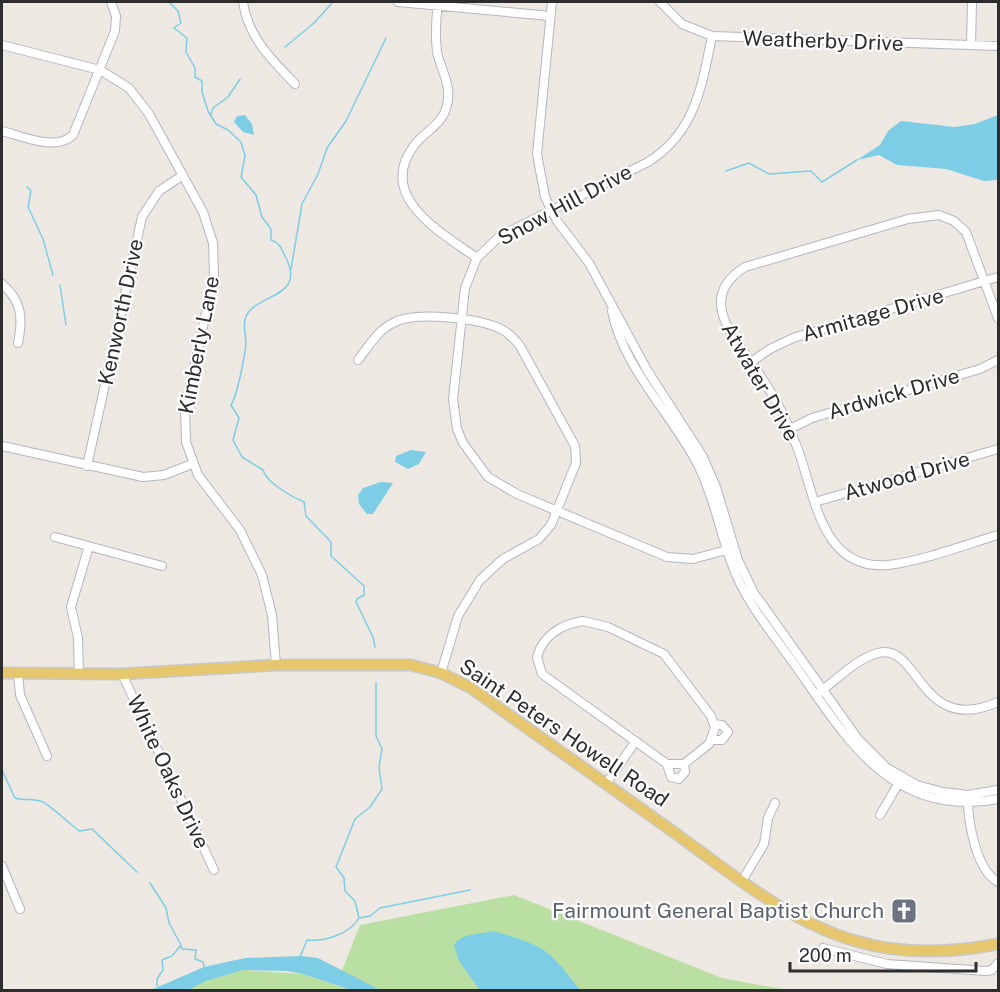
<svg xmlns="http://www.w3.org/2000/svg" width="1000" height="992" viewBox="0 0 1000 992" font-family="'Public Sans',sans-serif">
	<rect width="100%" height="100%" fill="#ede8e1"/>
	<path fill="#b9dfa2" d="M514 895 722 978 788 990H365L341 973 360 925Z
		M243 970 303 974 351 990H189L206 981Z"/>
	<path fill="#7dcde6" d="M998 115 997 180 984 181 946 169 897 165 879 155 857 160 880 145 888 131 901 121 955 127 975 124Z
		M237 116 245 115 252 124 254 135 243 132 234 122Z
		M411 450 426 452 419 464 408 469 395 462 396 456Z
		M381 482 393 483 373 514H367L359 504 358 495 363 488Z
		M493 931C545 946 547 947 580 990H480L459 961 454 945C463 932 479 935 493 931Z
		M301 956 318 958 380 990H351L303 974 287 971 243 970 206 981 189 990H151L204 967 245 958Z"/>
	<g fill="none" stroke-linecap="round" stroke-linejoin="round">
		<path stroke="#7dcde6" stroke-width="1.5" d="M169 2 178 11 181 23 174 28 187 38 186 52 195 68V77L202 81V92L208 111 216 124 228 130 241 142 245 156 241 177 256 195 262 217 271 229V240C280 243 281 248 285 256 309 301 251 292 245 320 243 328 246 336 246 343 245 356 237 396 231 405L239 418 233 440 242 457 263 470C267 483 292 497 304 502L306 516 331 542V556L364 586V595L357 599 356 602 373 637 375 647
			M285 47 314 23 333 2
			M211 114 213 108 228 97 240 79
			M726 171 749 163 769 174 811 171 822 182 857 160
			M27 187 31 191 28 207 43 239 53 275
			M291 269 302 204 318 174 327 148 346 121 386 38
			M60 285 66 325
			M2 770 15 798C24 801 34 798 43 802 48 804 73 826 79 831L92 829 137 872
			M150 883 166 908 169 923 181 945 172 956 162 960 163 970 157 979V986
			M359 918 355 901 345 891 344 878 336 867 355 819 370 807 382 789 379 767 382 749 376 736V683
			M181 946 182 949 196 950 195 959 203 962 204 966
			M300 957 307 940C324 942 350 934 359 918L370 916 380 908 470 890"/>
		<defs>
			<path id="minor" d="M243 2C248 37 271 59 295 84
				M398 2 550 16
				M438 2C436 18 435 35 437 52 441 70 452 86 447 105 443 124 427 130 416 143 373 196 442 233 477 258
				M552 2 537 154 545 197 557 221 589 263 647 370 703 457 716 487 738 560 754 593 858 739 887 768 917 785 943 792 968 795 998 790
				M660 2 682 24 712 36 998 46
				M712 36C702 86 695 133 648 162L500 236 477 258 465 288 453 399 457 429 463 443 488 477 517 494 667 557 693 559 734 548
				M2 45 100 70 129 88 149 114 203 212 213 243 214 276 185 409 186 442 198 475 240 530 262 575 272 615 276 665
				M971 45 972 2
				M2 131C22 136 56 152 73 135L115 31 116 16 111 2
				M2 284C22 301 23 318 18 343
				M612 311C623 368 672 414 698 465 716 500 721 541 737 577 752 610 776 638 797 668 848 741 894 819 998 799
				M998 318 966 232 954 221 939 215 908 219 745 267C692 300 740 343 762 378 776 399 788 423 797 447 815 493 820 571 888 565 923 561 964 545 998 535
				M358 360C368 347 378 330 393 323 415 311 476 318 499 328 508 332 514 338 520 346L575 446 576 463 551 525 539 539 503 559 480 580 458 616 441 673
				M751 362 770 349 793 338 998 277
				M790 429 812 418 980 369 998 360
				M2 446 143 477 164 475 192 464
				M87 466 142 217 159 191 183 175
				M815 502 998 449
				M55 537 162 566
				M583 621 608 627 664 654 711 716 715 728 709 744 684 764H667L542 674 537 657C543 635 562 624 583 621Z
				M18 673 20 695 47 756
				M79 674 78 638 71 607 89 546
				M122 674 214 870
				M820 692C837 679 858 658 878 653 920 642 919 737 998 702
				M713 740H722L728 732 722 725 714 724
				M667 764 671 777 679 779 685 772 684 764
				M606 784 635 742
				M968 799C968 822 976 870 998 882
				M880 815 900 781
				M2 866 20 909
				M742 881 764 844 768 818 775 803
				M823 948 887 964 986 971 992 970 998 963"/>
			<path id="major" d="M2 673 122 674 276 665H411L441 673 471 688C539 736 607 784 675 833 732 874 790 923 859 942 905 955 951 953 998 944"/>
		</defs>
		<use href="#minor" stroke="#b4b7bf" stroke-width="10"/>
		<use href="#major" stroke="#c8c8c8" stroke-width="13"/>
		<use href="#minor" stroke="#fff" stroke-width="8"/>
		<use href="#major" stroke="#e7c76d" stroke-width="10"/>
	</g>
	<defs>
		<symbol id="church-square" viewBox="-11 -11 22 22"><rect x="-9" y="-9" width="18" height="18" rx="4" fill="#6b7280" stroke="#fff"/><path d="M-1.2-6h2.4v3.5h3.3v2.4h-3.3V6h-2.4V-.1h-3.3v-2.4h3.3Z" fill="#fff"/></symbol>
	</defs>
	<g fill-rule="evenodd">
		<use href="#church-square" x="889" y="896" width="30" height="30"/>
	</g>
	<g text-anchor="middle" stroke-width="4.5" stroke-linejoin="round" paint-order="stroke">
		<g font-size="21" fill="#2d2d2d" stroke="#fff">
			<text transform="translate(823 41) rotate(2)" y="7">Weatherby Drive</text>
			<text transform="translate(565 205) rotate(-28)" y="7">Snow Hill Drive</text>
			<text transform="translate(121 312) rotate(-78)" y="7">Kenworth Drive</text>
			<text transform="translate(873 315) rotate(-16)" y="7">Armitage Drive</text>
			<text transform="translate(199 345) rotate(-79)" y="7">Kimberly Lane</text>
			<text transform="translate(760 382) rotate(60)" y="7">Atwater Drive</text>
			<text transform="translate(894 394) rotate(-16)" y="7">Ardwick Drive</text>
			<text transform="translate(907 476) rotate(-16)" y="7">Atwood Drive</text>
			<text transform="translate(564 733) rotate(34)" y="7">Saint Peters Howell Road</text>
			<text transform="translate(168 772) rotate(65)" y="7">White Oaks Drive</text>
		</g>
		<g font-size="21" fill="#5b616d" stroke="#fff" text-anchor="end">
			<text x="884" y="918">Fairmount General Baptist Church</text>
		</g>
	</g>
	<rect width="1000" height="992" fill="none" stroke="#2d2d2d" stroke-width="6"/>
	<path d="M790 962v9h186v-9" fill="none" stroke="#2d2d2d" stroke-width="3"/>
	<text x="799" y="962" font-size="18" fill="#2d2d2d" stroke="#ffffff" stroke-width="4.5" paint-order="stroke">200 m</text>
</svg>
